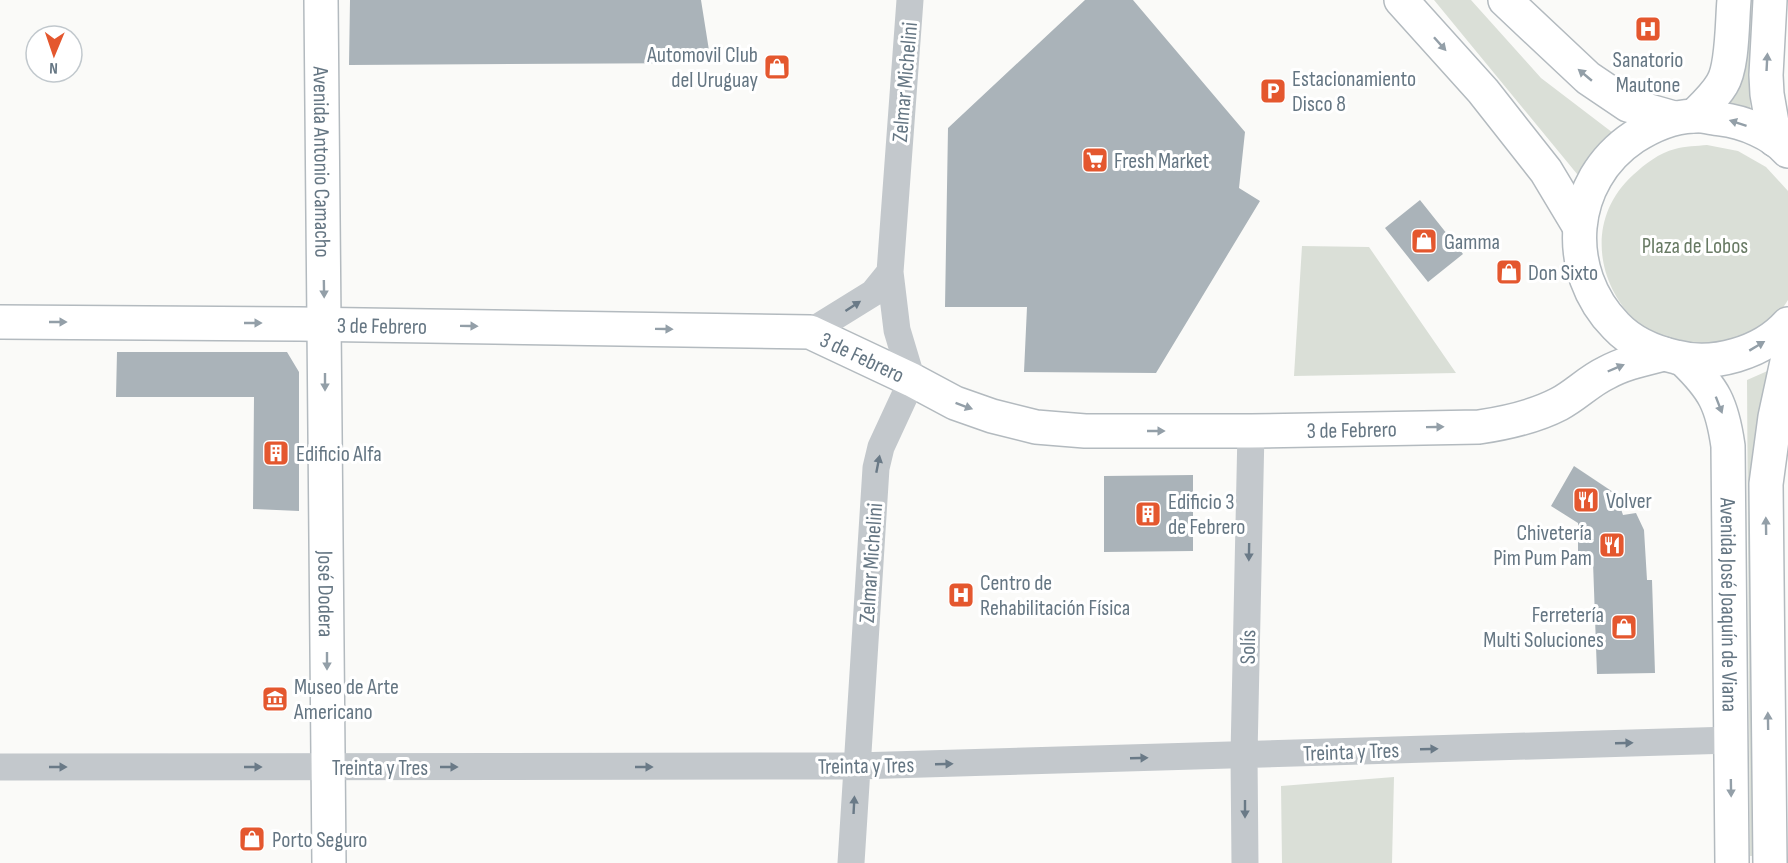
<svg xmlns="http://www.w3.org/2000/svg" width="1788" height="863" viewBox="0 0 1788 863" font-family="'Sofia Sans Condensed',sans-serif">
	<rect width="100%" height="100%" fill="#fafaf8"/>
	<path fill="#dadfd7" d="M1434 0H1471L1541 78 1617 136 1582 180Z
		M1745 0H1755L1750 115 1725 108Z
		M1707 145 1738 151 1766 167 1788 191V300C1774 323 1757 334 1732 342 1633 374 1556 245 1633 175 1645 164 1659 153 1675 149 1685 146 1697 146 1707 145Z
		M1302 246 1369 247 1456 373 1294 376Z
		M1772 369 1755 856H1750L1747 380Z
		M1394 777 1392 863H1282L1281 786Z"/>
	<path fill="#aab3b9" d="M350 0H701L711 63 349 65Z
		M1085 0H1133L1245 132 1239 188 1260 201 1156 373 1024 372 1027 307H945L948 128Z
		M1420 200 1463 254 1428 282 1385 228Z
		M117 352H287L299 372V511L253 509 254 397H116Z
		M1574 466 1616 494 1623 515 1636 513 1644 530 1647 580H1652L1655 673 1597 674 1593 562H1578V523L1551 506Z
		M1193 475V551L1104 552V476Z"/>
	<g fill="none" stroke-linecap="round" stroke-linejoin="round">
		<defs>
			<g id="secondary">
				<path id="s1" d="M321 0 329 863"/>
				<path d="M1401 0 1483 91 1546 171 1579 226"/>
				<path d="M1505 0 1588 78 1628 105 1674 118"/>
				<path d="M1770 0 1766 75 1767 94 1775 140"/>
				<path d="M1694 116C1704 106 1715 96 1722 84 1733 67 1732 21 1734 0"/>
				<path d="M1788 151C1772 133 1744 122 1720 119 1711 118 1701 115 1693 116 1672 117 1651 126 1634 137 1568 181 1562 271 1616 326 1632 343 1654 352 1676 357 1713 367 1762 353 1788 324"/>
				<path id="s2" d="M0 322 299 324 810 332 912 380 955 403 992 416 1036 427 1085 431H1251L1479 427C1506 423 1534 417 1559 404 1576 395 1589 381 1606 373 1624 363 1644 359 1664 354"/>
				<path id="s3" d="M1684 360C1714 389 1722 404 1728 446L1732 863"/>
				<path d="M1770 863 1766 484 1775 417 1788 357"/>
			</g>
		</defs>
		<use href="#secondary" stroke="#b3babf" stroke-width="36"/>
		<path stroke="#c3c8cc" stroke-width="27" d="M810 332 873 293 890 272
			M0 767 856 766 1731 740
			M851 863 876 468 881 447 912 380 897 330 890 272 910 0
			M1245 863 1244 755 1251 431"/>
		<use href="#secondary" stroke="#fff" stroke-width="33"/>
	</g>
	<defs><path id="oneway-solid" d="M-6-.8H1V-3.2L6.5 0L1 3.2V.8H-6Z" transform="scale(1.5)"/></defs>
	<g fill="#939fa8">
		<use href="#oneway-solid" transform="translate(1440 44) rotate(48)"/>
		<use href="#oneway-solid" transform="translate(1767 62) rotate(-87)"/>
		<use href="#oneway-solid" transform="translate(1585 75) rotate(-140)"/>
		<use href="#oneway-solid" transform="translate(1738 123) rotate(-162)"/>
		<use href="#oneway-solid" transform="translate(324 289) rotate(89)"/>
		<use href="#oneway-solid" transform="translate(58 322)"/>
		<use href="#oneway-solid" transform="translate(253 323)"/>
		<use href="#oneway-solid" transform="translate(469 326) rotate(1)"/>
		<use href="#oneway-solid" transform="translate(664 329) rotate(1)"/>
		<use href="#oneway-solid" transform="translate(1757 346) rotate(-31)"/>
		<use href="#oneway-solid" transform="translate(1616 368) rotate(-23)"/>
		<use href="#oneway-solid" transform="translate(325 382) rotate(90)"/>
		<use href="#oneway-solid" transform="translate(1719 405) rotate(69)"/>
		<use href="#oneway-solid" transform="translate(964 406) rotate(20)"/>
		<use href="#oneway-solid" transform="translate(1435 427) rotate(-1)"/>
		<use href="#oneway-solid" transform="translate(1156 431)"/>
		<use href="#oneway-solid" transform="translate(1766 526) rotate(-91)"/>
		<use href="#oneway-solid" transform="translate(327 661) rotate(90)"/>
		<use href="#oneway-solid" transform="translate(1768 721) rotate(-91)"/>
		<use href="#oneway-solid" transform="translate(1731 788) rotate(89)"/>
	</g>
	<g fill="#6a7a87">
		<use href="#oneway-solid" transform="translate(853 306) rotate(-33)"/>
		<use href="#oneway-solid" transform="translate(878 464) rotate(-79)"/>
		<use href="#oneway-solid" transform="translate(1249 552) rotate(91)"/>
		<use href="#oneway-solid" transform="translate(1624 743) rotate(-2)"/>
		<use href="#oneway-solid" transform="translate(1429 749) rotate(-2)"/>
		<use href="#oneway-solid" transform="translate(1139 758) rotate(-2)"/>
		<use href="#oneway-solid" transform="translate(944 764) rotate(-2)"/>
		<use href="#oneway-solid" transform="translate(58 767)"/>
		<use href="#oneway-solid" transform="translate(253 767)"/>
		<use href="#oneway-solid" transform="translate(449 767)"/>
		<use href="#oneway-solid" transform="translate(644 767)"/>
		<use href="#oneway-solid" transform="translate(854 805) rotate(-87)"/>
		<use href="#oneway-solid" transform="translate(1245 809) rotate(90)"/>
	</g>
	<defs>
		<symbol id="hospital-square" viewBox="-11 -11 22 22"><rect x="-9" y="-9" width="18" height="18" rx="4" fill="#e4572e" stroke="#fff"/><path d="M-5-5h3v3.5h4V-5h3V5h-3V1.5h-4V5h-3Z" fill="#fff"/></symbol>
		<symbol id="shop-square" viewBox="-11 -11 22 22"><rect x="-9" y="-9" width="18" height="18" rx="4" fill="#e4572e" stroke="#fff"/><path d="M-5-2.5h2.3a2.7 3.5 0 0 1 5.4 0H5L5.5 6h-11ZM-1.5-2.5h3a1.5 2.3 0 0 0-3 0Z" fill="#fff"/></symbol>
		<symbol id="parking-square" viewBox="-11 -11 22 22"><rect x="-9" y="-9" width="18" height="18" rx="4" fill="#e4572e" stroke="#fff"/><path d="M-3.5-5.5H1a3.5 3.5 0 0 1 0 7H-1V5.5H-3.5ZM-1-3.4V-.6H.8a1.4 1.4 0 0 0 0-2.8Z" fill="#fff"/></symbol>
		<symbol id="supermarket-square" viewBox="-11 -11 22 22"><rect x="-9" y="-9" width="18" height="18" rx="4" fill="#e4572e" stroke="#fff"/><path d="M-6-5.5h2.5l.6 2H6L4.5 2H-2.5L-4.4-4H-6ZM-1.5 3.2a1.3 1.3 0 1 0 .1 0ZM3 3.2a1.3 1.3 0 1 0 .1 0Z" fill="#fff"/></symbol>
		<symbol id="building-square" viewBox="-11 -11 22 22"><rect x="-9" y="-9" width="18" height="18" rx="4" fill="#e4572e" stroke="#fff"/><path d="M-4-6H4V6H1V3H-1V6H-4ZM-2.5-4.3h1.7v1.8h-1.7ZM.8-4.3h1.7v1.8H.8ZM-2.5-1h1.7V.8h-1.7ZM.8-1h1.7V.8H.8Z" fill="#fff"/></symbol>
		<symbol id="restaurant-square" viewBox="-11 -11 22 22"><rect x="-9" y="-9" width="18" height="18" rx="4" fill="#e4572e" stroke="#fff"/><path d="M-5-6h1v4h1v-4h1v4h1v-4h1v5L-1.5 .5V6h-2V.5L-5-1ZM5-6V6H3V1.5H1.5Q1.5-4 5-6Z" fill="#fff"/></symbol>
		<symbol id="museum-square" viewBox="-11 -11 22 22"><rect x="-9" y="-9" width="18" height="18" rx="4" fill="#e4572e" stroke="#fff"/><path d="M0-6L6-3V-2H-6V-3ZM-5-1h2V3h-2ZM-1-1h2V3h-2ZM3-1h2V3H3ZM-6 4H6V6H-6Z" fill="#fff"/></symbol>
	</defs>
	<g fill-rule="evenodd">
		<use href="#hospital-square" x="1633" y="14" width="30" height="30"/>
		<use href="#shop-square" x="762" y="52" width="30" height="30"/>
		<use href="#parking-square" x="1258" y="76" width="30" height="30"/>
		<use href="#supermarket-square" x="1080" y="145" width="30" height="30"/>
		<use href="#shop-square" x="1409" y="226" width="30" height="30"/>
		<use href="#shop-square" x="1494" y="257" width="30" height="30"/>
		<use href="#building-square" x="261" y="438" width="30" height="30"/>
		<use href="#restaurant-square" x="1571" y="485" width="30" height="30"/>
		<use href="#building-square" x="1133" y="499" width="30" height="30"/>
		<use href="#restaurant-square" x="1597" y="530" width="30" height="30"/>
		<use href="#hospital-square" x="946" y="580" width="30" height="30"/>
		<use href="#shop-square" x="1609" y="612" width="30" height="30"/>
		<use href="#museum-square" x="260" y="684" width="30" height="30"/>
		<use href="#shop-square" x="237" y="824" width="30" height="30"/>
	</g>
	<g text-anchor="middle" stroke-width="6" stroke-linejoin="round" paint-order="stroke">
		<g font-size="22" fill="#657683" stroke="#fff" text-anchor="start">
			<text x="758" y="62" text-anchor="end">Automovil Club<tspan x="758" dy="25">del Uruguay</tspan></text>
			<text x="1648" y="67" text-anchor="middle">Sanatorio<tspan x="1648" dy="25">Mautone</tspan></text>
			<text x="1292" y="86">Estacionamiento<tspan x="1292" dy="25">Disco 8</tspan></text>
			<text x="1114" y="168">Fresh Market</text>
			<text x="1444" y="249">Gamma</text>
			<text x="1528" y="280">Don Sixto</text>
			<text x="296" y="461">Edificio Alfa</text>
			<text x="1606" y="508">Volver</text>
			<text x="1168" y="509">Edificio 3<tspan x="1168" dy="25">de Febrero</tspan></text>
			<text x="1592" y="540" text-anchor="end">Chivetería<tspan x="1592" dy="25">Pim Pum Pam</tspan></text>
			<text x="980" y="590">Centro de<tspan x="980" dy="25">Rehabilitación Física</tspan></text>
			<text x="1604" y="622" text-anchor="end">Ferretería<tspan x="1604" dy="25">Multi Soluciones</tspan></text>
			<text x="294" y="694">Museo de Arte<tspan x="294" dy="25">Americano</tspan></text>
			<text x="272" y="847">Porto Seguro</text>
		</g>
		<g font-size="22" fill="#657683" stroke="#fff">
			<text transform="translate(904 82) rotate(-85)" y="8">Zelmar Michelini</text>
			<text dy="8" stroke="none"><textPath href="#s1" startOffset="162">Avenida Antonio Camacho</textPath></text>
			<text dy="8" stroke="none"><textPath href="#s2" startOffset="382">3 de Febrero</textPath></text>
			<text dy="8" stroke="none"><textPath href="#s2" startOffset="868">3 de Febrero</textPath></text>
			<text dy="8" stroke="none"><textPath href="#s2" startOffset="1372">3 de Febrero</textPath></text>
			<text transform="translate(870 563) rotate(-86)" y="8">Zelmar Michelini</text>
			<text dy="8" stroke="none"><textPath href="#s1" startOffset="594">José Dodera</textPath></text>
			<text dy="8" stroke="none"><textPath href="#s3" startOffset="258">Avenida José Joaquín de Viana</textPath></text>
			<text transform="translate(1247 647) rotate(-89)" y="8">Solís</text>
			<text transform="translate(1351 751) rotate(-2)" y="8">Treinta y Tres</text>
			<text transform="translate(866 765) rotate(-1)" y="8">Treinta y Tres</text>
			<text x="380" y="775">Treinta y Tres</text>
		</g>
		<g font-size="22" fill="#687a64" stroke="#fff">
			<text x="1695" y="253">Plaza de Lobos</text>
		</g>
	</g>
	<g transform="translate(54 54) rotate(182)"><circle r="28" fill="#ffffff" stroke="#c1c8cd" stroke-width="1.5"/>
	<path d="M0-4.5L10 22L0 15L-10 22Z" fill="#e4572e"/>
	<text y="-9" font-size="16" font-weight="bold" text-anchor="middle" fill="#657683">N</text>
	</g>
</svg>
